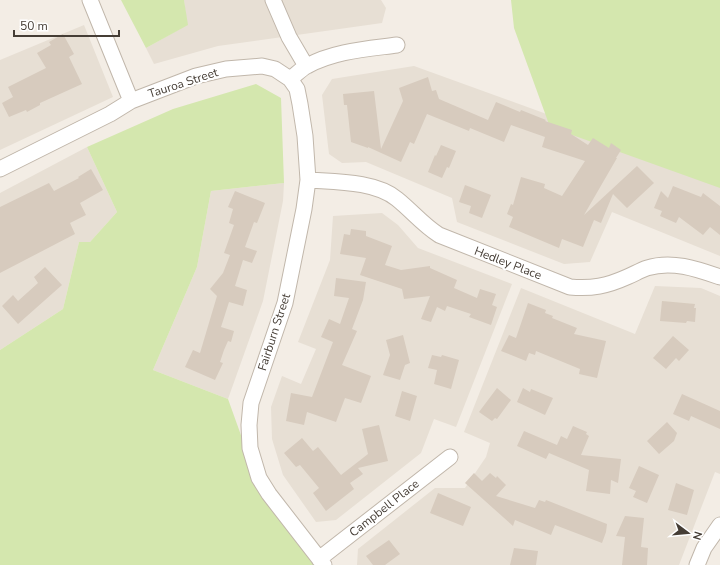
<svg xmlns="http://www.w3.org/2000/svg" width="720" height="565" viewBox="0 0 720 565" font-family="'Nunito Sans',sans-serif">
	<rect width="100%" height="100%" fill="#f3ede5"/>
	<path fill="#e7dfd4" d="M184 0H381L386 8 382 23 218 46 154 64 146 48 187 25Z
		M84 25 113 97 0 150V60Z
		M414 66 720 177V256L612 212 590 262 564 264 457 222 452 198 366 162 342 163 329 154 322 95 332 79Z
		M87 147 117 212 90 242H79L63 309 0 350V193Z
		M284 183 283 201 263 301 228 399 153 370 197 267 211 191Z
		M382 213 398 225 418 248 512 284 456 427 434 419 421 453 336 520 316 522 283 475 272 439 271 407 282 376 301 384 316 349 298 342 330 260 333 216Z
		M655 286 701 288 720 296V474L715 472 679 565H357L358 549 435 488H465L486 457 490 443 464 432 521 288 635 334Z"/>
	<path fill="#d4e7ae" d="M121 0H184L188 25 146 48Z
		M511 0H720V188L550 127 514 28Z
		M256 84 281 98 284 183 211 191 197 267 153 370 228 399 260 488 323 565H0V350L63 309 79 242H90L117 212 87 147 173 109Z"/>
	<path fill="#d7cbbe" d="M63 34 74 54 69 57 82 84 40 103V105L27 112 26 110 9 117 2 103 13 97 8 87 46 68 37 53 51 45 49 42Z
		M428 77 432 91 436 90 439 99 488 120 496 102 520 112 521 110 546 120 545 121 572 130 571 134 588 145 593 138 609 148 611 143 621 150 616 158H617L584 215 637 166 654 183 627 208 613 194 601 223 594 220 583 247 562 239 559 248 509 227 513 217 507 214 511 204 513 205 521 177 545 184 544 188 562 196 585 161 542 147 545 137 511 125 504 142 470 128 469 131 427 114 414 144 410 142 401 162 368 147V148L351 142 347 105H344L343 94 374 91 381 149 403 101 399 88Z
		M441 145 456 151 449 168 447 167 442 178 428 172 435 155 436 156Z
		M91 169 103 190 80 203 86 215 70 223 75 234 0 273V207L49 183 54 191 79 178 78 177Z
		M465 185 491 195 482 218 469 213 471 206 459 202Z
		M673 186 701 197 703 193 720 206V235L710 227 703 235 679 217 676 223 660 216 662 211 654 208 661 191 668 198Z
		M235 191 265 203 257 223 254 222 245 247 257 251 252 263 243 260 235 286 247 290 243 306 229 302 221 327 234 331 231 342 228 341 224 350 220 362 223 363 215 380 185 367 193 350 200 353 217 296 210 289 223 273 230 255 224 253 234 225 229 223 233 209 228 207Z
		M351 229 366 231V236L392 246 385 265 401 270 430 266V268L457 280 454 288 477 298 480 289 496 294 492 305 497 307 491 325 469 317 471 314 447 306 445 311 437 307 431 322 421 319 430 296 404 299 402 289 360 275 366 258 340 254 344 234 350 235Z
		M45 267 62 285 18 324 2 306 13 295 18 301 38 283 34 277Z
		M336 278 366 282 363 300 352 329 357 331 342 365 371 376 361 403 345 398 336 422 307 412 304 425 286 421 291 393 312 397 333 342 321 337 329 319 340 324 349 298 334 296Z
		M662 301 695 304 694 308H696L695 322 687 321 686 323 660 321Z
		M528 303 546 310 545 313 553 316 552 318 577 328 574 334 606 341 597 378 579 374 580 369 536 351 535 355 529 353 526 361 501 351 509 335 516 338Z
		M403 335 410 363 405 365 400 380 383 375 390 355 386 340Z
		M673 336 689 350 679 361 676 358 666 369 653 358Z
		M432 355 441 357 442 355 459 360 451 389 434 384 437 370 428 368Z
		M497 388 511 400 497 419 495 418 492 421 479 412Z
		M523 388 530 392 531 389 553 398 545 415 517 402Z
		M402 391 417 396 410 421 395 416Z
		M682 394 720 411V429L691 416 689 421 673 414Z
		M667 422 677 433 674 441 659 454 647 441Z
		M379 425 388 461 358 468 363 474 350 483 354 489 326 511 313 493 319 488 300 465 296 467 284 453 302 438 313 451 318 447 341 475 368 454 362 429Z
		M573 426 587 432 586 434 589 436 581 455 621 459 618 483 611 480 610 494 586 491 589 470 549 453 546 459 517 446 524 431 557 445 561 436 567 439Z
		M639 466 659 475 647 503 633 497 636 491 629 488Z
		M474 473 482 481 490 473 496 478 497 476 506 485 496 496 535 508 539 500 545 502 546 500 607 524 606 532 602 543 555 525 551 535 515 520 513 526 465 483Z
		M676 483 694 490 687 515 668 510Z
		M438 493 471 507 463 526 430 513Z
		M625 516 644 518 641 547 648 548 647 565H622L625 537 616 536Z
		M389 540 400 554 385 565H373L366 556Z
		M514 548 538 551 536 565H510Z"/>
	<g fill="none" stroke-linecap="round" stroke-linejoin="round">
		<defs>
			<path id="minor" d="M90 0 131 101
				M273 0 289 37 306 66
				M290 79C296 75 301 69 307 66 334 51 367 49 397 45
				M0 169 110 114 131 101 196 76 226 69 262 66 275 69 290 79 297 89 300 104 305 136 308 180 304 209 285 303 251 403 249 425 250 448 259 478 269 494 324 565
				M308 180C335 182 375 181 397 199 412 211 423 225 439 235L570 287C592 289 607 286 627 277 634 274 641 270 647 268 672 260 697 269 720 277
				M319 559 450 457
				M697 565 704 548 720 525"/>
		</defs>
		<use href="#minor" stroke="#c1b7ab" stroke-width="17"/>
		<use href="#minor" stroke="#fff" stroke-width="15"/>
	</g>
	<g text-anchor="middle" stroke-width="4" stroke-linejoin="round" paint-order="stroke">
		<g font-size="12" fill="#453d35" stroke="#fff">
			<text transform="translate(183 83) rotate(-18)" y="4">Tauroa Street</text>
			<text transform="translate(508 263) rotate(21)" y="4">Hedley Place</text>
			<text transform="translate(274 332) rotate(-72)" y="4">Fairburn Street</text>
			<text transform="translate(384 508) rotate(-38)" y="4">Campbell Place</text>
		</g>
	</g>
	<g transform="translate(688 533) rotate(106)" stroke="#ffffff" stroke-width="3" paint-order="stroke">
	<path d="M0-3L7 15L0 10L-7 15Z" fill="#453d35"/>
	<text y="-6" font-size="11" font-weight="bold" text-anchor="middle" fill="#453d35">N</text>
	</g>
	<path d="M14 30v6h105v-6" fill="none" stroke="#453d35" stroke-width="2"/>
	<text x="20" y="30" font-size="12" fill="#453d35" stroke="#ffffff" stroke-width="3" paint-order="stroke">50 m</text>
</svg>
